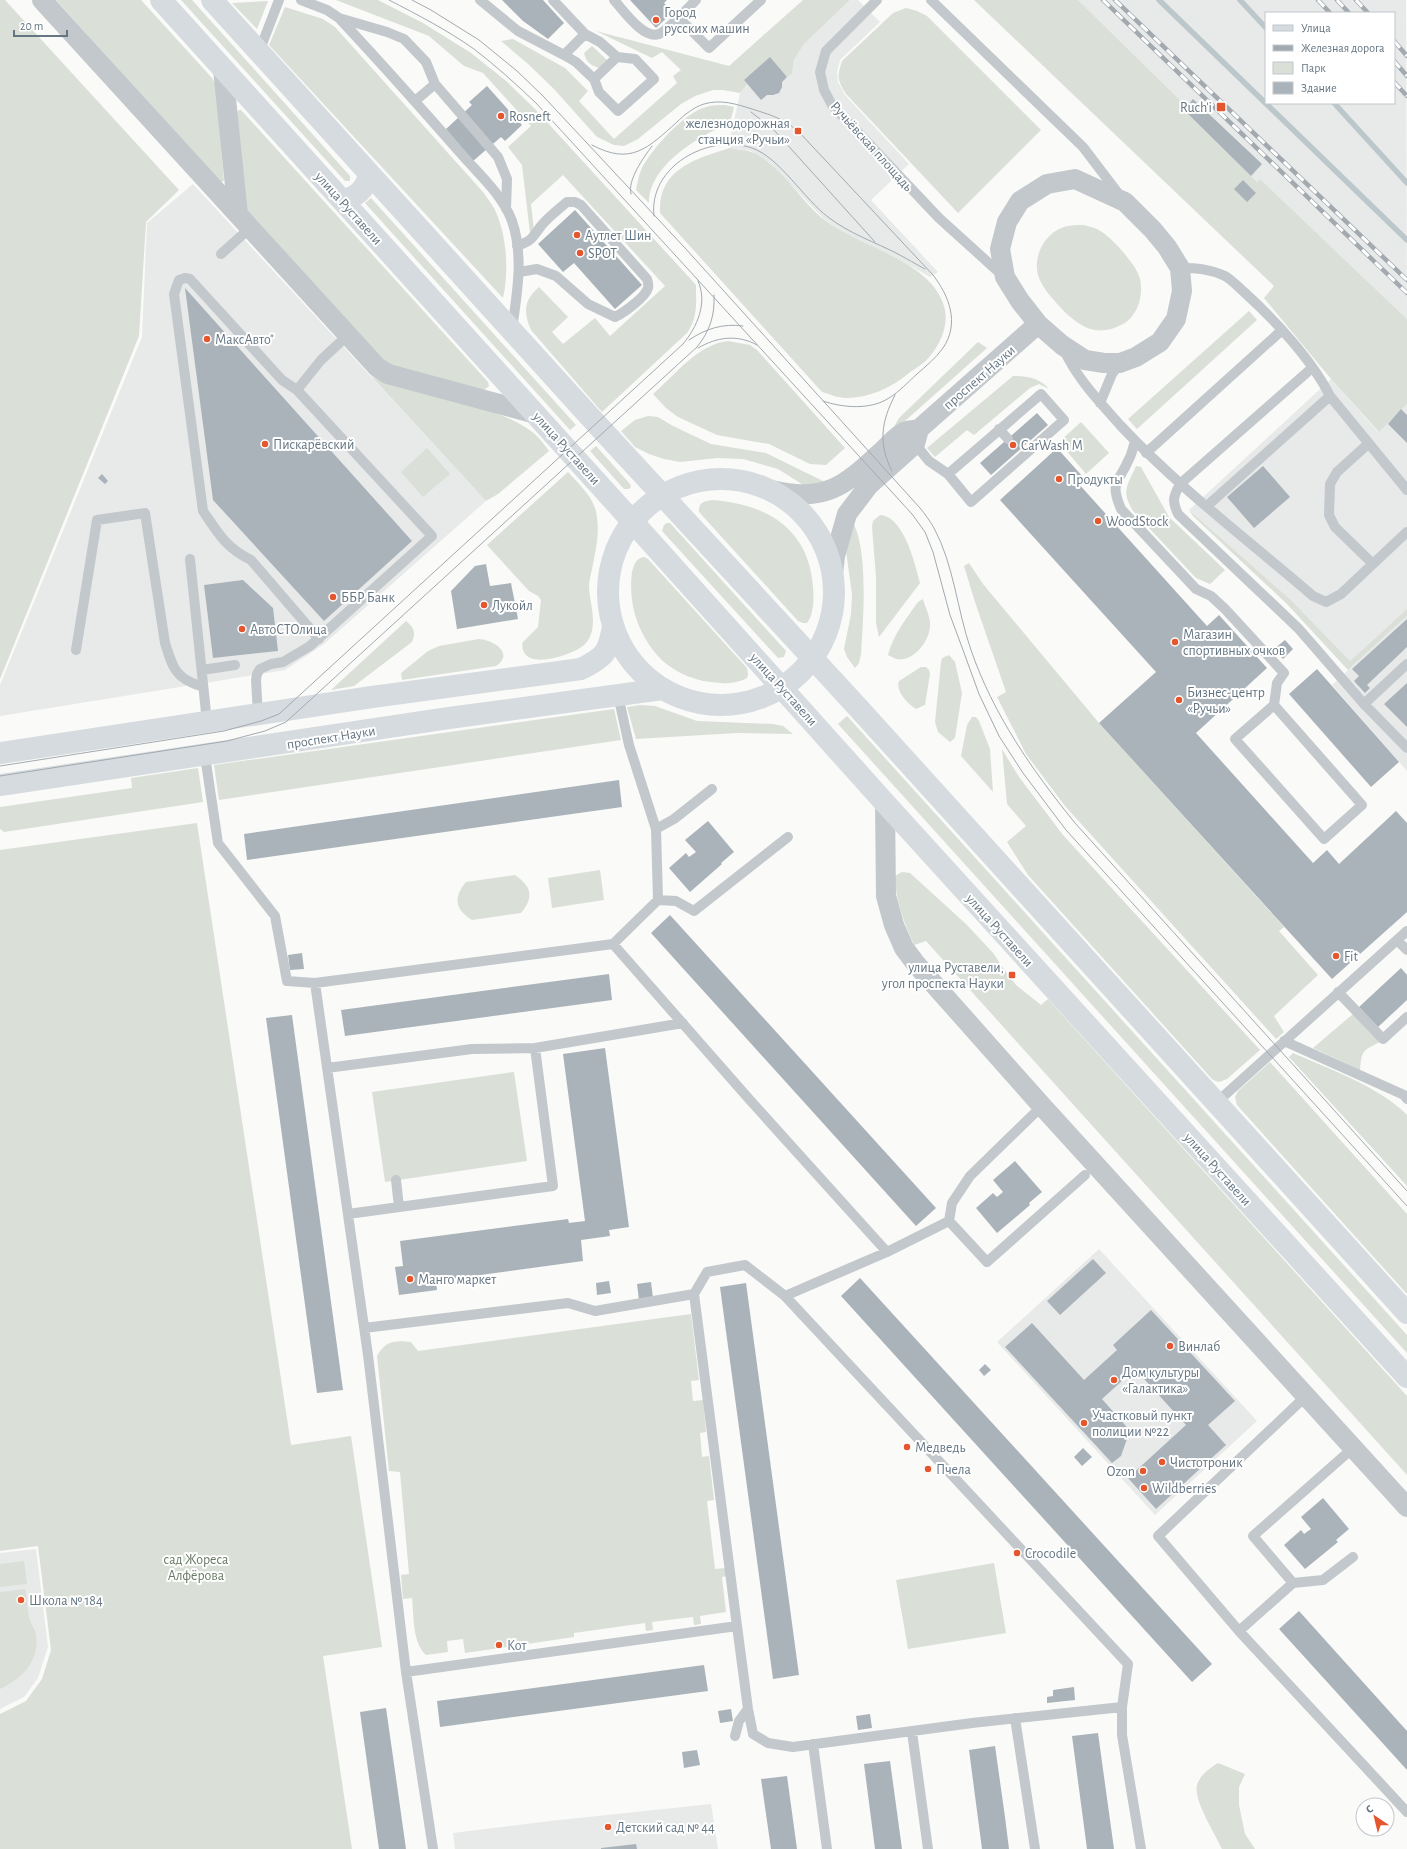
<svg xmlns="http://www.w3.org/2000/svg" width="1407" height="1849" viewBox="0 0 1407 1849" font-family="'Alegreya Sans',sans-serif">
	<rect width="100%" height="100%" fill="#fafaf8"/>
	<path fill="#e8e9e9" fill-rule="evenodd" d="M850 0H858L880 22 840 60 837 72 838 82 845 95 909 164 871 200 938 272 930 277 896 258 843 233 824 219 771 164 751 151 728 148 740 93 748 85 744 80 770 57 787 77 792 74 794 60 804 44Z
		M1078 0H1406L1407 319 1260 179 1257 182 1251 176 1180 106 1183 103ZM1266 13H1394V103H1266Z
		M193 184 486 501 324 644 285 670 0 716V685L142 337 147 223Z
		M1331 379 1378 432 1407 404V609L1350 661 1291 600 1189 510Z
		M1407 616V771L1332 685Z
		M1099 1249 1257 1421 1155 1515 997 1342Z
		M36 1549 48 1647 38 1678 24 1697 0 1709V1553Z
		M711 1804 718 1849H455L453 1833 550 1821Z"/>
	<path fill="#dadfd7" d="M0 0H5L179 190 146 222 139 336 0 679Z
		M56 0H141L212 78 216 85 224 181 221 182Z
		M181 0H192L350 176V181H345Z
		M336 0H378L423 23 471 53 505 80 536 110 696 285C696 303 698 317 687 333L602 412 531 330C523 312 524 300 539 287L568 317 552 332 563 344 595 318 610 336 665 286 563 175 531 204 534 230 530 233 522 165 508 147 531 126 483 73 464 66 429 36Z
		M803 0H850L804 44 794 60 792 74 787 77 770 58 744 80 748 84 740 93 723 90H713L695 96 681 104 638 139 624 146 614 145 597 137 554 89 527 63 501 41 513 39 565 68 588 91 579 101 614 139 677 83 673 76 681 70 662 52 652 58 596 31 729 66Z
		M974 0H1078L1183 103 1180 106 1251 176 1257 182 1260 179 1407 319V404L1379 432 1331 379 1264 298 1274 286Z
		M268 1 257 29 232 3Z
		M285 7 323 19 335 27 483 192C487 198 492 204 495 210 507 235 509 272 503 298L269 45Z
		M906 8 917 11 927 16 1041 130 958 213 846 94C837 80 837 76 842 61L893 13Z
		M592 46 607 60 599 68C590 65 586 62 584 53Z
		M725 105 734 107 730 123C699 136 649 165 649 203L636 190C638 180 640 169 646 161 657 144 686 112 706 107 712 105 719 105 725 105Z
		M239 110H241L488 382 489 386 484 390 398 369 383 361 247 211 237 112Z
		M730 148C738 150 749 150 756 154 785 170 801 202 826 221 861 248 930 260 944 306 949 323 942 342 930 356 925 363 916 368 909 373 891 388 869 398 846 398 838 398 829 394 822 392L660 213C658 169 695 159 730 148Z
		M371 198 576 425 570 430 365 203Z
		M1083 225C1087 226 1093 227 1097 229 1110 235 1137 265 1140 279 1142 287 1141 295 1139 303 1136 312 1130 321 1121 325 1095 338 1078 326 1060 307 1052 298 1044 290 1039 278 1031 257 1046 230 1068 226 1072 225 1078 225 1083 225Z
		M1249 311 1257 320 1137 429 1128 419Z
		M728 341 750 345 757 350 845 448 826 465 810 464 769 444 717 435 678 417 666 408 653 394C675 375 698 344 728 341Z
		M978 342 987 348 896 429 895 425 899 418Z
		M371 376 384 382C426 393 496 406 531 431 538 436 544 444 549 451L498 494 486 501Z
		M1013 376C1027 376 1040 378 1049 389L1039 384 1030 388 974 435 967 430 935 457 927 448Z
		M648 416 658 417 673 426 711 444 766 453 829 484 805 486 778 469 743 459 717 458 680 462 664 459 649 454 635 447 621 431 635 420Z
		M1081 422 1109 453 1086 474 1059 442Z
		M596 446 630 484 631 487 629 489H624L590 451Z
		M427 448 450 474 423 497 401 472Z
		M1136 466 1141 467 1169 517 1225 570 1210 584 1196 578 1133 511C1121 490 1127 487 1136 466Z
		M568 472C577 482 591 495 595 508 601 528 596 549 592 569 591 574 589 581 589 587 590 605 599 627 586 643 577 654 531 669 524 652 522 650 523 646 522 643L538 627 541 600 538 596 529 591 487 545Z
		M712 500C766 504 809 528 813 587 814 598 814 614 807 623H803L798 621 699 512C698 503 704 501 712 500Z
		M1189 510 1291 600 1350 661 1407 609V616L1348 670 1287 604 1193 516Z
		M880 515C904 516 915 564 920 583L879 637 876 623V577L872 527 873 521Z
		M852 521C869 549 863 621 861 654L859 663 855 668 847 657 844 649 851 614 852 594 846 551Z
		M667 523H670L786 651 784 657 778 658 662 531 664 525Z
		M644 557 648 559 747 668 748 674 747 678C736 684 723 684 711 682 691 680 670 670 657 655 637 632 628 602 632 572 634 565 636 558 644 557Z
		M969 563 983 584 1099 723 1284 927 1279 931 1318 975 1274 1016 1284 1032 1276 1039 1065 806 1026 754 997 697 1006 692 975 602 964 566Z
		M923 599C925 607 930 616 930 624 931 639 914 663 896 659 894 658 890 656 888 655 893 635 906 619 918 602Z
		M406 621C414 628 416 632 412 642L354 686 331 690Z
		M479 639C493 640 515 653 496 666L402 680 401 673 428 651 439 646Z
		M949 655 955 662 962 693 955 738 950 742 938 732 935 722 941 662 942 658Z
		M921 667H926L929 670 930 674 925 705 916 709C908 704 895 691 899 681Z
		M640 705 655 706 697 721 773 724 783 726 793 734 737 733 636 739 627 707Z
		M614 709 621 740 219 800 214 765Z
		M847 716 1407 1335V1353L838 724Z
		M972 717H976L979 721 990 749 993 792 961 756 967 725Z
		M1002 749 1019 777 1063 835 1260 1050 1227 1079 1219 1082 1213 1080 1028 875 1007 842 1026 826 1007 804Z
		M198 768 203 802 4 832 0 829V807L132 788 131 778Z
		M197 823 291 1445 351 1436 382 1647 323 1656 352 1849H0V1714L26 1701 42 1679 51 1650 38 1546 0 1551V850Z
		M600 870 604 900 552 908 548 878Z
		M902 872 910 873 966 924 994 954 1001 965 1016 985 1041 1005 1048 999 1407 1396V1475L926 941 914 945C904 922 895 900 895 876Z
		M515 875C532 887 534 897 521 913L472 920C455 909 453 898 466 882Z
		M1353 1014 1380 1042C1362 1051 1362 1050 1360 1070L1313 1048Z
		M1293 1053C1329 1069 1380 1087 1407 1115V1186L1289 1057Z
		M1270 1062 1407 1214V1294L1237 1105 1235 1097 1238 1091Z
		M514 1072 527 1161 385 1182 372 1092Z
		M691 1314 699 1380 691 1381 693 1401 703 1400 706 1432 700 1433 702 1457 709 1456 714 1500 707 1501 715 1569 726 1568 727 1576 722 1577 726 1612 700 1616 701 1624 694 1625 693 1617 652 1622 653 1630 646 1631 645 1623 574 1633V1637L465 1653 463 1639 447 1641 448 1652 426 1655C412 1642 414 1616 412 1598L403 1599 401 1575 409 1574 400 1472 389 1471 377 1356C386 1341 393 1340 411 1342L418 1351Z
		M24 1561 27 1584 0 1587V1564Z
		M994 1563 1006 1633 908 1649 896 1580Z
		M25 1589C27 1598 27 1608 29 1617 30 1622 33 1626 35 1631 42 1659 23 1678 0 1689V1592Z
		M1218 1763 1245 1774 1239 1787V1805L1245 1834 1255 1849H1222C1216 1835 1193 1800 1197 1785 1200 1775 1210 1768 1218 1763Z"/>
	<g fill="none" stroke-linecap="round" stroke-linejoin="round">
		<path stroke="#bbc7cb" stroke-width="5.5" d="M1159 0 1407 240
			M1240 0 1266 28
			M1334 103 1407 183"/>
	</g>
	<path fill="#aab3b9" d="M502 0H543L564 23 548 39 523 21Z
		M630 0H667L664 3 673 12 656 28Z
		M770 57 787 77 782 82V87L779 93 773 95H767L761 100 744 80Z
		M487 86 522 125 505 141 501 137 473 161 446 129 472 105 469 102Z
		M1193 99 1262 164 1251 176 1184 110Z
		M1243 180 1256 193 1247 202 1234 189Z
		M575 210 642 285 615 309 574 263 563 272 538 244Z
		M185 288 412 541 324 621 213 500Z
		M1401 409 1407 415V443L1388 424Z
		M1037 413 1048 425 991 475 980 463Z
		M1057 448 1083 477 1077 482 1207 626 1219 615 1267 668 1196 733 1313 863 1327 850 1339 864 1396 811 1407 823V912L1332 979 1099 723 1156 672 1000 500Z
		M1263 466 1290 497 1254 528 1227 497Z
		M102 474 108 481 105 484 98 478Z
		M486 564 490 586 511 583 518 619 457 629 451 591 475 566Z
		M243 580 273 608 278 651 213 658 204 585Z
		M1407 619V647L1367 685 1370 688 1365 693 1354 681 1359 676 1352 669Z
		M1285 640 1293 649 1283 659 1274 649Z
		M1317 669 1399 762 1371 787 1289 694Z
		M1407 683V727L1384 704Z
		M619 780 622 807 247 860 244 834Z
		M708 821 734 852 721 863 722 864 690 892 669 868 686 853 689 857 696 852 685 840Z
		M670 915 936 1208 916 1226 651 933Z
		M302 953 304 969 290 970 288 955Z
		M1401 968 1407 975V1000L1378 1027 1359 1007Z
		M609 974 612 1000 345 1036 341 1010Z
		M292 1015 343 1390 317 1393 266 1018Z
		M605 1048 629 1227 609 1230 610 1236 581 1240 583 1261 436 1281 437 1290 399 1295 395 1267 403 1266 400 1241 568 1219 569 1223 585 1221 563 1054Z
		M1015 1161 1042 1192 1029 1203 1030 1205 997 1233 976 1208 993 1193 997 1197 1003 1192 993 1180Z
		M1093 1259 1106 1273 1060 1315 1047 1301Z
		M860 1278 1212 1664 1192 1682 841 1296Z
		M609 1281 611 1293 597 1295 596 1283Z
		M651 1282 653 1298 639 1300 637 1284Z
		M746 1283 799 1675 773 1679 720 1287Z
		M1151 1310 1235 1401 1208 1425 1226 1445 1156 1509 1128 1478 1186 1425 1135 1369 1102 1399 1133 1434 1127 1439 1121 1456 1112 1463 1005 1347 1032 1323 1084 1380 1117 1350 1113 1345Z
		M985 1364 991 1370 984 1376 979 1370Z
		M1083 1448 1092 1457 1082 1466 1074 1457Z
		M1323 1498 1349 1529 1336 1540 1338 1542 1305 1569 1284 1545 1301 1530 1304 1534 1311 1529 1301 1517Z
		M1299 1611 1407 1731V1770L1279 1629Z
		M704 1665 708 1691 440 1727 437 1701Z
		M1074 1687 1075 1700 1047 1703V1697L1053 1696V1690Z
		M386 1708 395 1771 406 1849H379L360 1712Z
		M731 1709 733 1721 720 1723 718 1711Z
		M870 1714 872 1728 858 1730 856 1716Z
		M1098 1733 1114 1849H1087L1072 1736Z
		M995 1746 1005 1817 1009 1849H982L969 1750Z
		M697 1750 700 1765 684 1768 682 1752Z
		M890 1761 902 1849H875L864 1764Z
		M787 1776 797 1849H771L761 1779Z
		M636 1844 637 1849H601V1848Z"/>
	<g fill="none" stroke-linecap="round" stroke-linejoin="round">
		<path stroke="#c3c8cc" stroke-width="10" d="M301 0 327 10 339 18C381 63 422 109 463 156 480 175 503 196 512 221 524 256 517 294 512 329
			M480 0 518 31 564 55 585 34 553 0
			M614 0C623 10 644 40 659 34 667 31 689 7 696 0
			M877 0 826 51 820 72 824 90 832 105 939 218 1002 275
			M931 0 1083 147 1121 197
			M678 17 709 48 761 0
			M339 18 387 32 404 39 426 62 435 84 498 157 507 179 506 209
			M259 52 279 0
			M564 55 576 62 594 79 599 92 618 111 654 79 635 59 617 57 600 42 585 34
			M594 79 617 57
			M415 101 435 84
			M517 246C532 241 532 238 541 226 548 217 559 209 567 202H575L581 205 647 279C648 282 649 285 648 288 645 298 623 313 615 317L588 304 556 276 537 269 519 272
			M221 254 250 228
			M1180 268C1197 268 1210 269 1225 276 1232 280 1238 287 1244 292 1274 319 1312 360 1330 396L1407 490
			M1064 350C1078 380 1099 401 1120 425 1179 488 1248 540 1313 596L1326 602 1341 594 1407 532
			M1312 368 1180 484C1173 497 1172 501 1178 514L1298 628 1364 704 1407 748
			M297 390 282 380 190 279 185 278 179 280 174 294 203 511C218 533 226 548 251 560L319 639
			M1100 403 1112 374 1120 363
			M999 429 1008 439
			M1135 441C1133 447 1132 454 1129 459 1119 483 1109 481 1121 509L1196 589 1211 596 1225 609 1284 673 1277 683 1274 705 1362 805 1324 839 1235 739 1274 705
			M915 444 929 461 948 474 971 502 1064 420 1041 394 948 474
			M1368 444 1337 472 1330 484 1329 515 1335 527 1373 564
			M1146 453 1281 331
			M1207 506 1330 396
			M190 559 207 722
			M76 650 97 520 145 513 165 643C173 669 176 679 203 687
			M202 670 235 665
			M1364 704 1407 664
			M258 715 256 680 257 674 260 669 271 664 283 662 310 646 432 536 297 390 321 360 348 335
			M205 756 218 843 275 916 287 981 315 983 613 944 749 1099 887 1252 949 1221 952 1203 970 1176 1042 1106
			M656 829 674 819 712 789
			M658 900 676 901 694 911 788 837
			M1397 940 1407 950
			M613 944 658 900 656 829 629 745 618 695
			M315 983 368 1355 406 1672 433 1849
			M1338 992 1383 1039 1407 1017
			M1284 1041 1404 1095 1407 1099
			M327 1068 472 1049 535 1048 683 1023
			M1216 1103 1407 931
			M396 1180 399 1207
			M348 1214 553 1186 535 1048
			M949 1221 987 1262 1085 1175
			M785 1296 1128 1664 1122 1707V1735L1141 1849
			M364 1328 568 1303 595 1311 694 1294
			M1306 1396 1158 1536 1239 1631 1407 1812
			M1293 1583 1323 1580 1353 1557
			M737 1626 748 1709 753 1734 768 1743 793 1747 972 1723 1122 1707
			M1239 1631 1293 1583 1253 1536 1353 1448
			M406 1672 737 1626 694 1294 707 1272 745 1265 785 1296 887 1252
			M1015 1718 1035 1849
			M912 1732 928 1849
			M735 1736 739 1721 748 1709
			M813 1744 827 1849"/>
		<path stroke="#c3c8cc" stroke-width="20" d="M42 0 377 367 388 374 536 414
			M223 69 238 215
			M1075 179 1125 202 1153 230 1167 247 1180 268 1182 291 1176 319 1160 342 1136 357 1120 363H1104L1085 360 1062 345 1038 324 1020 301 1005 277 1000 249 1007 222 1020 201 1047 184Z
			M771 490C825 502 842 488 881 452 888 446 896 436 904 432 908 430 915 430 919 429L1038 324
			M833 575 835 556 847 514 869 485 915 444 919 429
			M885 803 886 896 894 925 904 948 916 964 1042 1106 1407 1507"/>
		<path stroke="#d6dbdf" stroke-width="22" d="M608 592a113 113 0 1 1 226 0a113 113 0 1 1-226 0Z
			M0 753 372 697 581 669C605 657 608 653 613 627
			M0 785 449 718 663 689"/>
		<path stroke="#d6dbdf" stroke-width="22" d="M161 0 632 521 885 803 1407 1377
			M212 0 592 419 852 701 1407 1313
			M342 200C357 197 365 190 369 175"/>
		<path stroke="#a2aab0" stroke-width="1" d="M389 0C418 15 447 30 474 49 496 66 516 84 536 103L912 514 925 532 933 552 950 615 963 650 979 694 999 736 1023 773 1066 830 1407 1206
			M412 0 431 10 479 40 517 71 543 96 685 248 920 508C925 514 930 521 934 528 954 565 957 610 971 650 993 714 1032 770 1075 823L1407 1191
			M751 112 774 130 875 242
			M592 145C631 166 648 148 677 122 684 115 694 107 704 104 721 99 736 104 752 109 771 115 782 118 798 131L933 275C949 296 960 323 943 348 936 358 926 366 917 374 908 382 899 392 889 398 871 410 843 408 823 401
			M631 194C627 180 644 157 652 146
			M654 216C648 167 708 133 752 148 779 157 805 200 828 217 850 234 875 242 898 254 907 259 916 264 925 269
			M689 340C705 329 723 323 743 326
			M698 348C717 337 737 334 757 345
			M892 471C878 444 881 422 895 395
			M0 766 224 731 261 721 279 714 683 344C697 327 708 303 698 281
			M0 776 227 741 265 731 286 722 697 347C710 331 715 315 714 295"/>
		<defs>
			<path id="rail" d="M1103 0 1407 293
				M1115 0 1407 280
				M1318 0 1330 13
				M1337 0 1349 13
				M1356 0 1368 13
				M1394 41 1407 56
				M1394 61 1407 76
				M1394 82 1407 96"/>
		</defs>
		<use href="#rail" stroke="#a2aab0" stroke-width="4.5"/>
		<use href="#rail" stroke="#fff" stroke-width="3" stroke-dasharray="9" stroke-linecap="butt"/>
	</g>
	<g fill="#e4572e" stroke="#fff" stroke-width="1.5">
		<circle cx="656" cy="20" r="4"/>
		<rect x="1216" y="102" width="10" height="10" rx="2"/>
		<circle cx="501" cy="116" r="4"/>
		<rect x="794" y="127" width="8" height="8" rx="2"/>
		<circle cx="577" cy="235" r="4"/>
		<circle cx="580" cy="253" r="4"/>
		<circle cx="207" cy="339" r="4"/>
		<circle cx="265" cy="444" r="4"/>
		<circle cx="1013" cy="445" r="4"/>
		<circle cx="1059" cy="479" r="4"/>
		<circle cx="1098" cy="521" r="4"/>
		<circle cx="333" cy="597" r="4"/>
		<circle cx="484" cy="605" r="4"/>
		<circle cx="242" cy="629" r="4"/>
		<circle cx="1175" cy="642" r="4"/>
		<circle cx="1179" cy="700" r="4"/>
		<circle cx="1336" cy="956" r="4"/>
		<rect x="1008" y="971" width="8" height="8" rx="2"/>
		<circle cx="410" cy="1279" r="4"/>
		<circle cx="1170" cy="1346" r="4"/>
		<circle cx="1114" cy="1380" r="4"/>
		<circle cx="1084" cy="1423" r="4"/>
		<circle cx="907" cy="1447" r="4"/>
		<circle cx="1162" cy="1462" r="4"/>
		<circle cx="928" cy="1469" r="4"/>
		<circle cx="1143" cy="1471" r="4"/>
		<circle cx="1144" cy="1488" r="4"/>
		<circle cx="1017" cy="1553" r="4"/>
		<circle cx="21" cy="1600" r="4"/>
		<circle cx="499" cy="1645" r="4"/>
		<circle cx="608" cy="1827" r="4"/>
	</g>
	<g text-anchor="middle" stroke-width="4" stroke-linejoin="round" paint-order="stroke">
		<g font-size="14" fill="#657683" stroke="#fff" text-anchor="start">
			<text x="664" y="17">Город<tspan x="664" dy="16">русских машин</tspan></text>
			<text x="1212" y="112" text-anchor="end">Ruch'i</text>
			<text x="509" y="121">Rosneft</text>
			<text x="790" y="128" text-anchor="end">железнодорожная<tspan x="790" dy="16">станция «Ручьи»</tspan></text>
			<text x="585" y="240">Аутлет Шин</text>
			<text x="588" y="258">SPOT</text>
			<text x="215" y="344">МаксАвто"</text>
			<text x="273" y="449">Пискарёвский</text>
			<text x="1021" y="450">CarWash M</text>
			<text x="1067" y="484">Продукты</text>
			<text x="1106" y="526">WoodStock</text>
			<text x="341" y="602">ББР Банк</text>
			<text x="492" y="610">Лукойл</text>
			<text x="250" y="634">АвтоСТОлица</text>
			<text x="1183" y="639">Магазин<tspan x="1183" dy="16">спортивных очков</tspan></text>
			<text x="1187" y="697">Бизнес-центр<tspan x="1187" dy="16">«Ручьи»</tspan></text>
			<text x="1344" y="961">Fit</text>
			<text x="1004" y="972" text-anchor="end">улица Руставели,<tspan x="1004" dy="16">угол проспекта Науки</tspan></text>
			<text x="418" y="1284">Манго маркет</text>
			<text x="1178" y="1351">Винлаб</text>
			<text x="1122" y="1377">Дом культуры<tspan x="1122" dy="16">«Галактика»</tspan></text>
			<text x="1092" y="1420">Участковый пункт<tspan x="1092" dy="16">полиции №22</tspan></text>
			<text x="915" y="1452">Медведь</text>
			<text x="1170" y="1467">Чистотроник</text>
			<text x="936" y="1474">Пчела</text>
			<text x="1135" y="1476" text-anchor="end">Ozon</text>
			<text x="1152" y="1493">Wildberries</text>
			<text x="1025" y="1558">Crocodile</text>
			<text x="29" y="1605">Школа № 184</text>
			<text x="507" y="1650">Кот</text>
			<text x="616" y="1832">Детский сад № 44</text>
		</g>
		<g font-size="14" fill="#657683" stroke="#fff">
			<text transform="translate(872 146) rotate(48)" y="5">Ручьёвская площадь</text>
			<text transform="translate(349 208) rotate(48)" y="5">улица Руставели</text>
			<text transform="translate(979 377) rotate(-41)" y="5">проспект Науки</text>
			<text transform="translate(567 448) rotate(48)" y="5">улица Руставели</text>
			<text transform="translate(784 689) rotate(48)" y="5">улица Руставели</text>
			<text transform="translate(331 737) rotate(-9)" y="5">проспект Науки</text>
			<text transform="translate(1000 930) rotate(48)" y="5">улица Руставели</text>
			<text transform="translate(1218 1169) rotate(48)" y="5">улица Руставели</text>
		</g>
		<g font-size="14" fill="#687a64" stroke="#fff">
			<text x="196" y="1564">сад Жореса<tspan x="196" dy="16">Алфёрова</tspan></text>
		</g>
	</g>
	<rect x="1265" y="12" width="130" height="92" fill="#ffffff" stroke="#c1c8cd"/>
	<rect x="1273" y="25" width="20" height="6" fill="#d6dbdf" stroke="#c1c8cd"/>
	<text x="1301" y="32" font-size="12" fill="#657683">Улица</text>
	<rect x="1273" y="45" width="20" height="6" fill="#a2aab0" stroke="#c1c8cd"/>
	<text x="1301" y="52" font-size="12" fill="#657683">Железная дорога</text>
	<rect x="1273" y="62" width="20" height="12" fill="#dadfd7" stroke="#c1c8cd"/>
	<text x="1301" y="72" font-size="12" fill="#657683">Парк</text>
	<rect x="1273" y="82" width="20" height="12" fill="#aab3b9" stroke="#c1c8cd"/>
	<text x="1301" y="92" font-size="12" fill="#657683">Здание</text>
	<g transform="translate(1375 1817) rotate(325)"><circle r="19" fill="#ffffff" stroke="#c1c8cd"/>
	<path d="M0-3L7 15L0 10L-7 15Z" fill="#e4572e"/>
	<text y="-6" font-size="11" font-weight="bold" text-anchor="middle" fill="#657683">С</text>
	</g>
	<path d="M14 30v6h53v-6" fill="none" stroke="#657683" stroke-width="2"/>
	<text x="20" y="30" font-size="12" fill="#657683" stroke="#ffffff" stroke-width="3" paint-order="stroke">20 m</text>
</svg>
